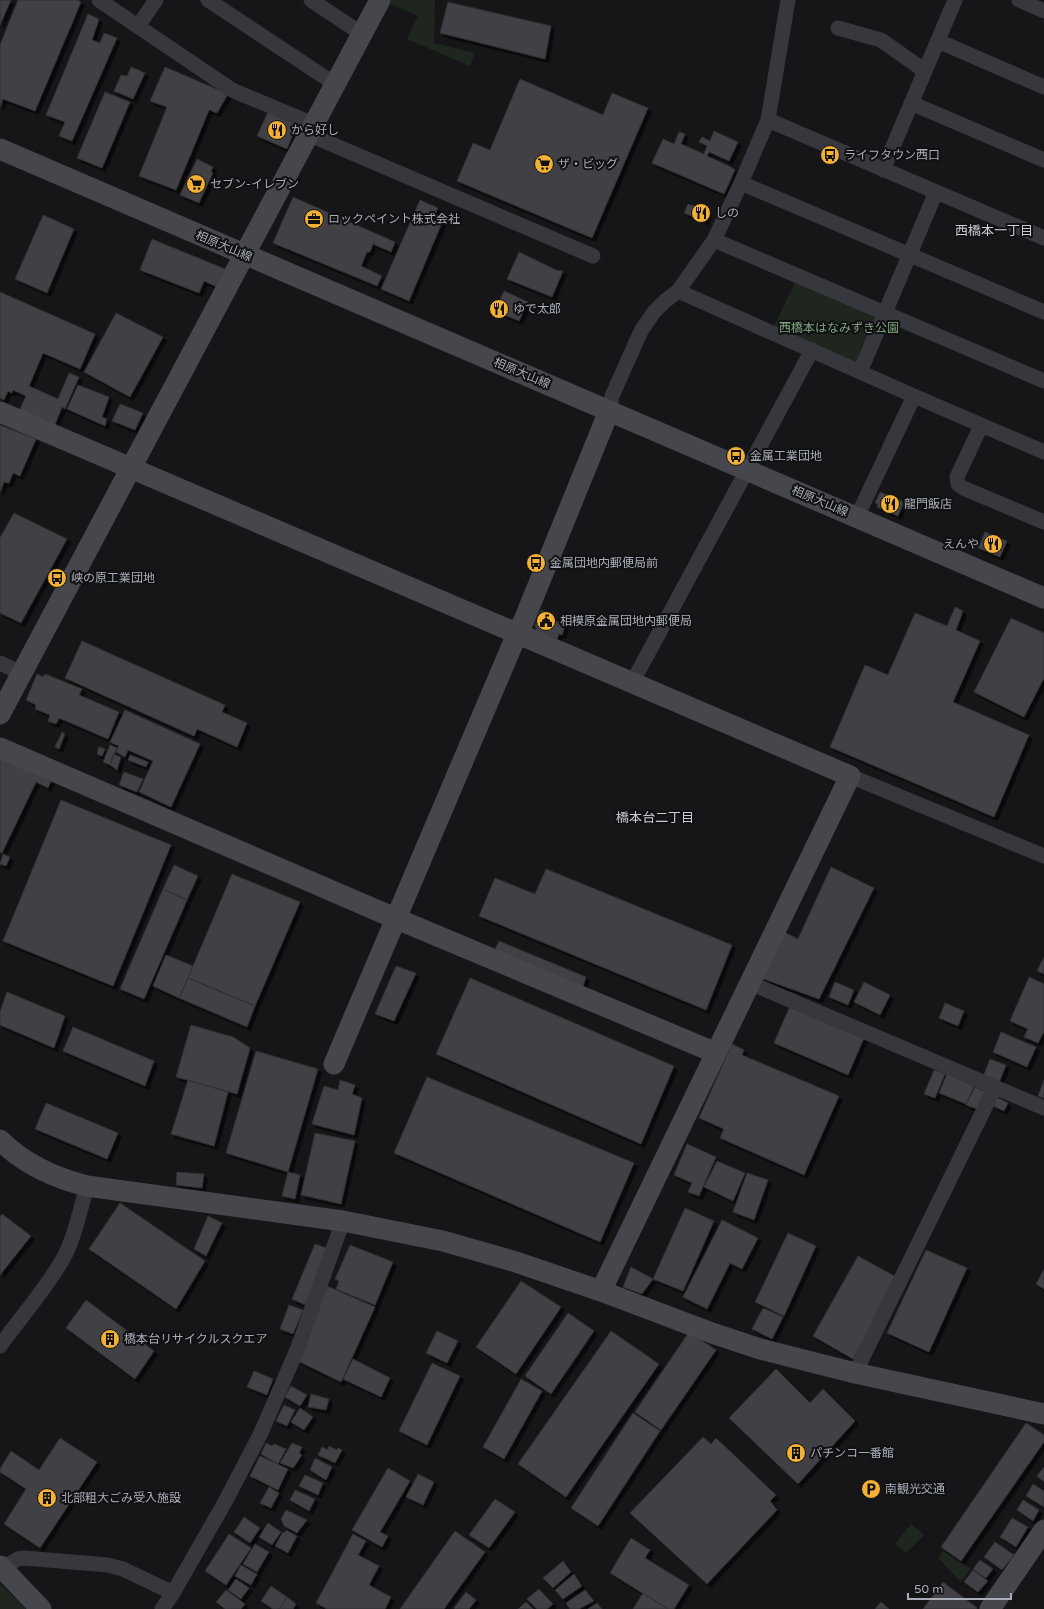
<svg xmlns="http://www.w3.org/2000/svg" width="1044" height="1609" viewBox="0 0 1044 1609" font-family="'Varela Round','Noto Sans JP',sans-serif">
	<defs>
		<filter id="shadow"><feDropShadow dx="3.5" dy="3.5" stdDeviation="0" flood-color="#0009"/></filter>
	</defs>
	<rect width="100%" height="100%" fill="#161618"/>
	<path fill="#1e261f" d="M391 0H435L434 43 475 53 470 66 407 39 418 16 389 3Z
		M798 276 884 313 860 372 771 332Z
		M911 1524 924 1535 906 1553 895 1544Z
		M943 1551 971 1569 961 1582 938 1558Z
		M0 1584 26 1609H0Z"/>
	<path fill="#404145" stroke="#303034" filter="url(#shadow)" d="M0 0H11L0 25Z
		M18 0H77L81 2 35 111 3 99 0 107V45Z
		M448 2 551 26 545 59 440 33Z
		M88 14 99 19 92 40 100 43 104 33 117 38 72 141 59 136 65 122 46 115Z
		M131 67 145 73 133 99 114 91 121 75 127 76Z
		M165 67 228 94 217 113 209 110 176 190 139 176 167 107 150 101Z
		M520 79 603 115 612 93 648 108 592 238 457 181 473 143 490 150Z
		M105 92 130 102 102 168 77 158Z
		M268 112 297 124 287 149 257 136Z
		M714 131 738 142 729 161 709 152 707 156 731 167 735 170 724 194 652 163 663 139 674 144 679 132 685 134 681 144 704 154 707 146 699 142 702 137 710 141Z
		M197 159 213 167 211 172 213 173 199 203 180 195Z
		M293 197 395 242 391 252 373 244 370 252H367L361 266 382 276 377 286 273 243Z
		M420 200 438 208 435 215 444 218 409 301 381 289Z
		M688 204 708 211 705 221 684 213Z
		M43 215 74 229 47 293 15 279Z
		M152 239 225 269 217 287 204 281 199 293 140 270Z
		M519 252 556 270 563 271 552 297 507 279Z
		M504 291 528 302 519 321 495 311Z
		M0 292 95 334 80 369 43 353 29 386 58 399 69 373 79 377 65 409 62 407 54 427 19 411 26 396 13 390 12 393 8 391 4 400 0 398Z
		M116 313 163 337 130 397 84 372Z
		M78 385 109 397 102 417 107 419 105 426 67 409Z
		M120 404 143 413 135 430 112 421Z
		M0 425 36 439 20 476 13 473 9 483 4 482 0 492Z
		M880 492 904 502 898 516 877 507 878 504 875 503Z
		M14 513 67 539 21 623 0 613V538Z
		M985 532 1007 541 1000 557 978 548Z
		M955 607 963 611 956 630 980 641 953 702 1029 735 994 817 830 747 865 665 888 675 915 613 947 626Z
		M541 610 549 613 547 617 565 625 562 635 559 634 557 639 537 631 535 625Z
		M1011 618 1044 633V678L1024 717 974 692Z
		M82 641 225 705 222 712 247 723 237 747 197 729 194 736 65 678Z
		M37 674 43 677 45 674 82 689 79 695 119 712 108 739 59 718 56 724 48 721 50 715 35 709 36 705 26 700Z
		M125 710 200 744 171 807 139 792 153 761 128 750 125 757 116 752 119 746 110 742Z
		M62 732 65 734 59 749 55 747Z
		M110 745 117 748 110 765 103 762Z
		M99 747 105 749 102 756 97 754Z
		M113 754 121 757 117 770 110 765Z
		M130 755 148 762 146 767 128 760Z
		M0 757 51 781 48 788 36 782 2 853 0 852Z
		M124 772 143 779 137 792 119 785Z
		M61 800 171 845 113 986 3 941Z
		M3 854 10 857 6 866 0 864Z
		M174 865 198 876 187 900 163 889Z
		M831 867 874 888 819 999 761 978 784 932 798 939Z
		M546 869 732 945 706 1010 479 916 495 878 535 894Z
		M232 874 300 902 255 1006 188 978Z
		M163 889 187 900 144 999 120 989Z
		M499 941 586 977 582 989 494 952Z
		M166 955 193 966 179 998 153 986Z
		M1044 957V974L1037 971Z
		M396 966 416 973 394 1021 375 1014Z
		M1029 977 1044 984V1033H1043L1038 1043 1024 1037 1028 1029 1010 1021Z
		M188 978 255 1006 247 1027 179 998Z
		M470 978 674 1066 641 1144 436 1054Z
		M835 982 854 990 848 1005 829 997Z
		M864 982 890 995 880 1015 854 1002Z
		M7 992 65 1016 54 1048 0 1025V1012Z
		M945 1003 964 1011 958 1026 939 1018Z
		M790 1006 864 1038 848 1075 774 1043Z
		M191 1025 233 1037 250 1048 237 1094 176 1077Z
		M73 1027 154 1061 145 1086 63 1051Z
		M1001 1032 1036 1047 1027 1067 993 1052Z
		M732 1044 744 1050 742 1055 839 1096 804 1175 720 1138 724 1129 699 1118Z
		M256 1051 318 1069 288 1172 226 1153Z
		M990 1059 1006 1065 999 1083 983 1077Z
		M934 1070 945 1074 935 1098 924 1094Z
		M947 1074 974 1086 966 1104 939 1093Z
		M427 1077 634 1163 600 1242 394 1153Z
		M188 1080 228 1092 214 1146 171 1134Z
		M340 1080 355 1085 352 1094 362 1098 354 1135 312 1124 324 1086 338 1090Z
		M1044 1080V1098L1038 1096Z
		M975 1087 986 1092 977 1109 966 1105Z
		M996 1097 1008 1103 1004 1111 993 1106Z
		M46 1103 118 1133 107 1159 35 1129Z
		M315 1133 355 1141 341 1204 301 1195Z
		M687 1144 716 1157 699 1196 688 1192 692 1183 674 1175Z
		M717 1161 745 1173 733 1201 704 1187Z
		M177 1172 204 1174 202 1188 176 1185Z
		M288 1172 300 1175 295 1199 282 1196Z
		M747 1173 768 1180 754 1220 733 1212Z
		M120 1203 205 1261 176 1309 89 1249Z
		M685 1208 714 1221 683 1291 653 1279Z
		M2 1214 31 1236 0 1275V1217Z
		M208 1216 222 1223 206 1256 194 1249Z
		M722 1220 758 1238 742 1269 730 1263 707 1309 683 1297Z
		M788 1233 816 1246 784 1316 755 1302Z
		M315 1244 329 1249 305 1305 292 1299Z
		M350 1245 393 1262 375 1305 336 1289 339 1281 335 1279Z
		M926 1250 967 1268 929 1352 887 1333Z
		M858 1256 898 1278 853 1359 813 1336Z
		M631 1267 653 1279 642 1294 623 1287Z
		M1044 1269V1289L1036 1284Z
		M521 1281 561 1307 516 1374 476 1347Z
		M327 1286 375 1307 341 1382 298 1361Z
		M86 1300 154 1351 135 1379 66 1328Z
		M289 1305 303 1310 293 1334 280 1329Z
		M763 1308 783 1317 772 1339 752 1329Z
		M568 1313 594 1331 551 1394 525 1376Z
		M437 1331 458 1341 447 1363 426 1353Z
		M611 1331 659 1364 566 1497 518 1464Z
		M689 1332 716 1350 661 1430 635 1412Z
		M353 1359 390 1378 381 1397 343 1379Z
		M432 1363 460 1376 427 1445 399 1431Z
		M776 1369 810 1403 823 1389 855 1421 798 1484 729 1418Z
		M254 1371 273 1379 267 1395 247 1387Z
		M521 1379 542 1391 504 1459 483 1447Z
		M291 1386 307 1395 300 1406 285 1397Z
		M311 1394 329 1399 326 1410 308 1407Z
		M284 1405 295 1410 287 1426 276 1421Z
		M300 1408 313 1417 304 1430 291 1422Z
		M633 1413 660 1431 598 1526 571 1508Z
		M1026 1423 1044 1435V1442L961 1561 941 1547Z
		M703 1437 711 1444 716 1438 776 1495 770 1501 777 1510 707 1584 630 1513Z
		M60 1438 97 1462 40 1548 4 1524 26 1489 0 1472V1469L11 1451 39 1470Z
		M266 1443 272 1446 274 1444 286 1449 278 1464 261 1454Z
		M292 1443 302 1447 299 1453 302 1455 293 1468 280 1463Z
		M329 1446 337 1450 338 1448 342 1450 335 1463 318 1455 322 1447 328 1450Z
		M260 1456 288 1469 278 1490 250 1476Z
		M315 1458 332 1467 326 1480 310 1470Z
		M1044 1467V1482L1037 1476Z
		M388 1468 410 1481 380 1532 388 1536 382 1547 352 1530Z
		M418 1474 434 1482 423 1505 406 1497Z
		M305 1475 323 1483 318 1495 299 1486Z
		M1033 1484 1044 1491V1507L1026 1496Z
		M269 1487 279 1493 271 1508 260 1503Z
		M295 1490 315 1499 309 1511 290 1500Z
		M495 1499 515 1512 489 1548 469 1535Z
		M1023 1500 1039 1510 1033 1521 1017 1510Z
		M286 1510 307 1520 297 1533 284 1526 281 1519Z
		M244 1517 260 1528 250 1543 234 1532Z
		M1012 1518 1028 1527 1016 1547 1000 1537Z
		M268 1523 281 1532 272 1545 259 1537Z
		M286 1530 297 1536 288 1553 275 1546 283 1532 285 1533Z
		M455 1531 485 1552 444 1609H400Z
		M229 1534 251 1548 226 1585 205 1571Z
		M353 1534 366 1541 358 1555 379 1566 369 1585 391 1597 385 1609H327L316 1603Z
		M631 1538 650 1550 645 1558 689 1585 674 1609H668L610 1573Z
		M995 1542 1014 1555 1002 1570 984 1557Z
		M255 1544 269 1552 257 1572 243 1564Z
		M980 1560 993 1569 986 1578 973 1569Z
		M563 1561 571 1572 553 1588 543 1578Z
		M241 1565 257 1574 251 1585 235 1576Z
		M973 1570 988 1581 978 1592 964 1582Z
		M574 1574 582 1586 563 1599 555 1590Z
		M236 1579 249 1588 241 1599 228 1590Z
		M943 1582 977 1608 976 1609H923Z
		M271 1586 287 1597 279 1609H273L261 1601Z
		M539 1589 553 1604 547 1609H537L527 1599Z
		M226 1590 245 1604 241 1609H225L216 1602Z
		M585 1590 594 1601 579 1609H570L566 1603Z
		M466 1592 476 1600 469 1609H455L454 1608Z
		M643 1593 668 1609H633Z
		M287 1597 296 1604 293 1609H279Z
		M526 1602 533 1609H518Z
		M881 1602 889 1609H875Z
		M597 1603 602 1609H588Z"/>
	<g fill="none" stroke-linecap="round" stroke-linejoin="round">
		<path stroke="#37383d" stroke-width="15" d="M99 0 232 90 313 124
			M208 0 335 84
			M311 0 362 34
			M1019 0 1044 11
			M138 26 156 0
			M838 28 881 40 925 71
			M938 41 1044 87
			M911 103 1044 160
			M768 120 1044 238
			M308 134 593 256
			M883 170 955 0
			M741 183 1044 312
			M714 240 1044 381
			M678 291 914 396 1044 452
			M860 372 936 192
			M609 411 612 396 641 331 654 312 665 301 678 291 714 240 741 183 768 120 788 0
			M981 426 957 477 958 484 963 488 1044 522
			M857 517 914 396
			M0 663 21 673
			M632 683 812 350
			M850 776 1044 856
			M750 983 1044 1108
			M0 1346C21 1317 45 1290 63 1259 75 1237 80 1210 87 1186
			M855 1373 995 1087
			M2 1568 18 1559 24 1558 108 1565 123 1569 173 1593
			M162 1609 173 1593 225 1502 260 1435 297 1350 343 1221"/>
		<path stroke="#45474d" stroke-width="21" d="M0 149 1044 598
			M0 412 850 776 601 1291
			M0 714 380 0
			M0 748 397 919 716 1053
			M334 1064 517 634 524 620 609 411
			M0 1140C23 1163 55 1178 87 1186L343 1221 443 1241 516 1262 601 1291 712 1333 760 1349 855 1373 1044 1414
			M0 1566 41 1609
			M990 1609 1044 1530"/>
	</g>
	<defs>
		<symbol id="restaurant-disc" viewBox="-11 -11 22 22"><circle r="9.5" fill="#f2b134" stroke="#111113"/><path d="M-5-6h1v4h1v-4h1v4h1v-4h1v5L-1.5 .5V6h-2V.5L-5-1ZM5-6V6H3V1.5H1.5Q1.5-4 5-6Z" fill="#111"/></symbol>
		<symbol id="bus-disc" viewBox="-11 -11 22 22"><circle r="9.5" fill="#f2b134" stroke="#111113"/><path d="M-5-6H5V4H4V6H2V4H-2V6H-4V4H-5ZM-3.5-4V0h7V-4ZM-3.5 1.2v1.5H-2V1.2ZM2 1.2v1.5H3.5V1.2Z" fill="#111"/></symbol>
		<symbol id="supermarket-disc" viewBox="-11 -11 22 22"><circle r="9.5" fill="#f2b134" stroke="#111113"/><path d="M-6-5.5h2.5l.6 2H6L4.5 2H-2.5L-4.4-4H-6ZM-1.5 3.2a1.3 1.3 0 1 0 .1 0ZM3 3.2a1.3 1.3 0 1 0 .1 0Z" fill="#111"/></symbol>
		<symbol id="office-disc" viewBox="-11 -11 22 22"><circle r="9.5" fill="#f2b134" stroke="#111113"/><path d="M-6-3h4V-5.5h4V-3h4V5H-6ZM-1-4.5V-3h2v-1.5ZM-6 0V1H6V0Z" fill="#111"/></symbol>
		<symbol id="civic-disc" viewBox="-11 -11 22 22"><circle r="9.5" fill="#f2b134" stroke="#111113"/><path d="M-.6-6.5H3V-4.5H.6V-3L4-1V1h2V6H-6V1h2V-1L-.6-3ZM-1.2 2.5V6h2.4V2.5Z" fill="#111"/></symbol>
		<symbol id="building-disc" viewBox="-11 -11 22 22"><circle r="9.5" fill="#f2b134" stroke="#111113"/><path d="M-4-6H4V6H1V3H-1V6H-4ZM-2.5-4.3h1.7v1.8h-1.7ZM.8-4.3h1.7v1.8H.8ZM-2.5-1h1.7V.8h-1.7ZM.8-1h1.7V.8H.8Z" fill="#111"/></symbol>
		<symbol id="parking-disc" viewBox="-11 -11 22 22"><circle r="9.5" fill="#f2b134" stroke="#111113"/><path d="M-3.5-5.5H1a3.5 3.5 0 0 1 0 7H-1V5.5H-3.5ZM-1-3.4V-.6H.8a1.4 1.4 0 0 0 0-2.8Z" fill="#111"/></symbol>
	</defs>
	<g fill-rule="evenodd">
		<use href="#restaurant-disc" x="266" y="119" width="22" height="22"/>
		<use href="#bus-disc" x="819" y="144" width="22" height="22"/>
		<use href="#supermarket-disc" x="533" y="153" width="22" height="22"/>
		<use href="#supermarket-disc" x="185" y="173" width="22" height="22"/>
		<use href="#restaurant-disc" x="690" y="202" width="22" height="22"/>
		<use href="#office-disc" x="303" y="208" width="22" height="22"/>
		<use href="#restaurant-disc" x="488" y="298" width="22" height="22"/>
		<use href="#bus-disc" x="725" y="445" width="22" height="22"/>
		<use href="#restaurant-disc" x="879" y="493" width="22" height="22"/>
		<use href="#restaurant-disc" x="982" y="533" width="22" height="22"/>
		<use href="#bus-disc" x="525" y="552" width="22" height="22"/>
		<use href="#bus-disc" x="46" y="567" width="22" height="22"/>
		<use href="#civic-disc" x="535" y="610" width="22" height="22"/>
		<use href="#building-disc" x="99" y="1328" width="22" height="22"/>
		<use href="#building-disc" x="785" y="1442" width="22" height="22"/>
		<use href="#parking-disc" x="860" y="1478" width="22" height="22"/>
		<use href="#building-disc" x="36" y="1487" width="22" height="22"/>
	</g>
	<g text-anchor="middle" stroke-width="4" stroke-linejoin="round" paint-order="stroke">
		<g font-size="12" fill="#a8adb8" stroke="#111113" text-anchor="start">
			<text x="291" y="134">から好し</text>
			<text x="844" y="159">ライフタウン西口</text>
			<text x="558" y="168">ザ・ビッグ</text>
			<text x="210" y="188">セブン-イレブン</text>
			<text x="715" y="217">しの</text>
			<text x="328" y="223">ロックペイント株式会社</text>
			<text x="513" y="313">ゆで太郎</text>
			<text x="750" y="460">金属工業団地</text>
			<text x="904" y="508">龍門飯店</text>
			<text x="979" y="548" text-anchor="end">えんや</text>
			<text x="550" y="567">金属団地内郵便局前</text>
			<text x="71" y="582">峡の原工業団地</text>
			<text x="560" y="625">相模原金属団地内郵便局</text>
			<text x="124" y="1343">橋本台リサイクルスクエア</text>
			<text x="810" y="1457">パチンコ一番館</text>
			<text x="885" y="1493">南観光交通</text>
			<text x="61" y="1502">北部粗大ごみ受入施設</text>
		</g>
		<g font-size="12" fill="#a8adb8" stroke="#111113">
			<text transform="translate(224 246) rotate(23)" y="4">相原大山線</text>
			<text transform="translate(522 373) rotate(23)" y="4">相原大山線</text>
			<text transform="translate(820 501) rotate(23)" y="4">相原大山線</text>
		</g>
		<g font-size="12" fill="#7fa381" stroke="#111113">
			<text x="839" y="332">西橋本はなみずき公園</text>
		</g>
		<g font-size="13" fill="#c9ccd4" stroke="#111113">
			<text x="994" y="235">西橋本一丁目</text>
			<text x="655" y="822">橋本台二丁目</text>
		</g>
	</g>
	<path d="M908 1593v6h103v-6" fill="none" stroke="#a8adb8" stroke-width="2"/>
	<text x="914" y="1593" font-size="12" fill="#a8adb8" stroke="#111113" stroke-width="3" paint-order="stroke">50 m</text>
</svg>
